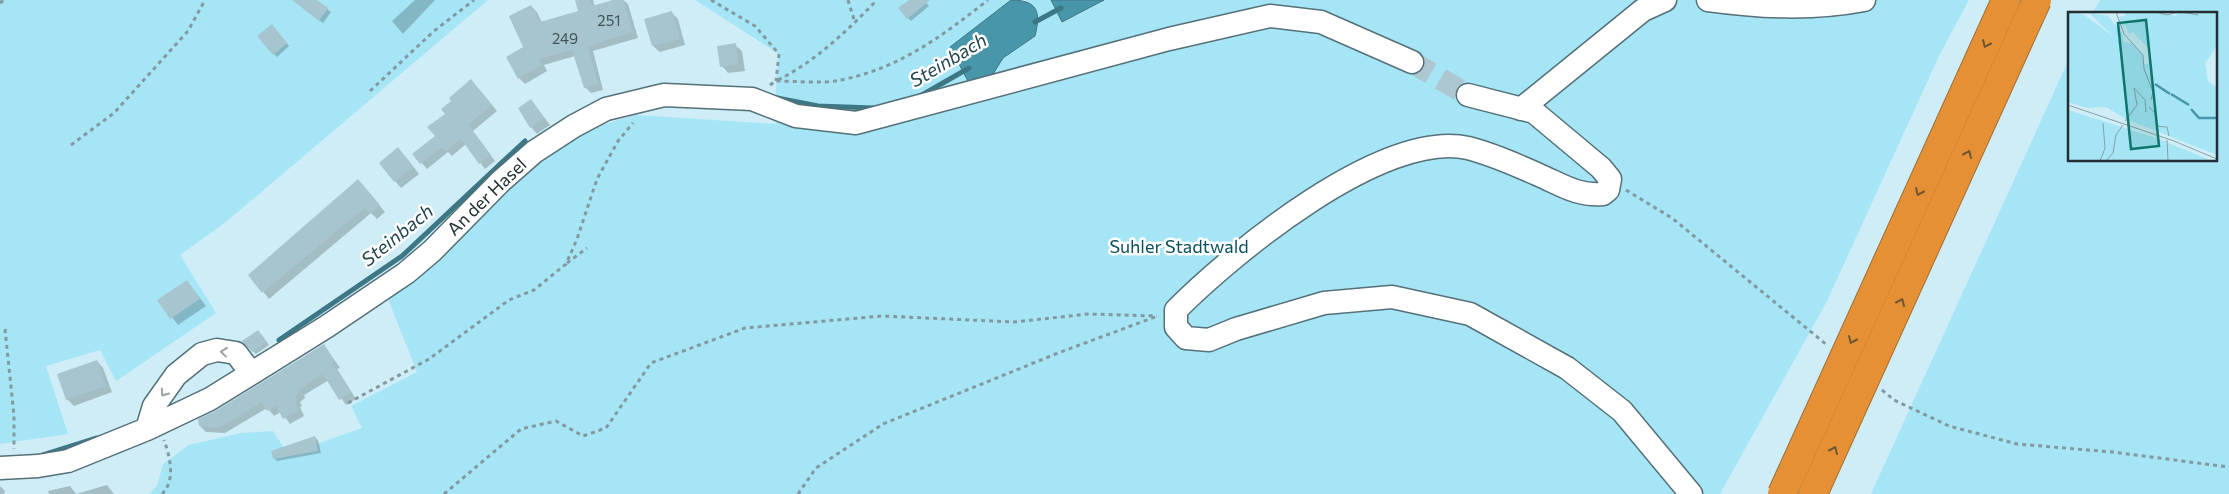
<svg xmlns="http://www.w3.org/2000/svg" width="2229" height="494" viewBox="0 0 2229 494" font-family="Commissioner,sans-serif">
	<rect width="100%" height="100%" fill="#ceedf6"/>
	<path fill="#a6e5f6" d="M0 0H488L226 222 180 255 216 313 116 381 100 350 46 366 68 434 0 444Z
		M695 0H1011L950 47 990 79 1003 58 1035 36 1034 6 1025 0H1051L1062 22 1104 0H1969L1940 54 1827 301 1720 494H149L157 486 163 464 189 445 241 433 273 431 288 454 362 428 351 406 417 372 388 299 523 169 582 131 635 115 776 124V81L779 54Z
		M2100 0H2229V494H1871L2069 59V160H2215V14H2092Z"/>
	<path fill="#4896a9" stroke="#3d7785" d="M1011 0C1038 0 1041 12 1035 36L1003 58 990 79 969 83 950 47Z
		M1051 0H1104L1062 22Z"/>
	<path fill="#0003" d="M305 0H315L331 12 323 23 304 9Z
		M415 0H435L403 34 392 21Z
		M576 0H593L595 7 623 0 628 4 638 38 593 51 603 90 591 93 585 87 575 56 544 65 547 71 525 84 519 78 531 6 537 12 542 23 580 12Z
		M911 0H924L929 6 911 21 908 18Z
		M672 13 678 19 685 45 660 52 653 46Z
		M275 29 289 46 277 57 274 54Z
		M735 45 742 51 745 71 728 73 722 66Z
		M476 86 497 111 473 131 495 161 485 169 466 144 452 156 448 152 427 169 414 154 436 137 447 114Z
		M531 100 550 125 537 134 531 127Z
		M405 156 419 174 401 188 395 181Z
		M364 187 385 212 377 219 371 213 269 299 250 275Z
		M187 281 206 306 178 325 159 300Z
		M261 334 269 345 256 354 243 342Z
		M324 345 340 368 337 369 356 399 346 405 329 380 304 395 305 398 300 402 302 406 300 407 304 416 290 424 281 412 274 416 267 408 225 433 206 432 200 426 218 411Z
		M97 361 103 368 112 392 74 406 67 399Z
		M315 437 318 440 321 453 277 461 274 458Z
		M107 485 114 494H76Z
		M0 486 5 491 4 494H0Z
		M70 486 76 494H49L48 491Z"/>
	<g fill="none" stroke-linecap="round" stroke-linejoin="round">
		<path stroke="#3d7785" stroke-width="5" d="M1035 22 1061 8
			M922 95 969 68
			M777 98 818 106 873 108
			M279 340 402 256 525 141
			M43 455 97 438"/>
	</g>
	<path fill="#a7c5ce" d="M292 0H317L328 8 319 21Z
		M575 0H590L592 6 613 0H623L633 32 588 46 598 84 584 88 572 50 539 59 542 65 518 79 506 57 523 47 509 16 531 5 540 22 578 11Z
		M909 0H930L907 19 898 8Z
		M672 11 680 39 652 46 644 19Z
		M272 24 287 43 273 55 257 36Z
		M736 43 738 64 720 67 717 46Z
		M471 79 492 105 468 125 491 155 479 164 461 139 446 151 442 147 420 164 412 154 435 136 427 127 445 114 441 109 451 101 449 98Z
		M531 99 544 118 530 128 518 108Z
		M398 147 413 167 394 182 379 163Z
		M358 179 380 205 370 213 365 208 262 293 248 275Z
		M187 280 200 299 170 319 157 300Z
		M258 330 267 342 252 352 242 341Z
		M324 344 335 362 332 363 351 393 339 400 323 374 299 389 300 392 295 396 297 400 295 401 299 410 283 419 276 406 267 411 262 402 219 428 199 426 198 419 217 410Z
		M97 360 106 386 66 400 57 374Z
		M315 436 318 451 273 459 271 451Z"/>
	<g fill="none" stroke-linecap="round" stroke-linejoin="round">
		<path stroke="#acc7cf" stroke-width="22" stroke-dasharray="22 11" stroke-linecap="butt" d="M1412 62 1468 95"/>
		<defs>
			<path id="minor" d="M1708 0C1760 7 1812 10 1864 0
				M1468 95 1534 112 1601 168 1610 179 1608 190 1603 194C1577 196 1562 185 1539 175 1519 166 1488 153 1468 148 1383 129 1233 253 1176 310V327L1186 338 1209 340 1236 329 1324 303 1392 297 1470 314 1567 368 1622 411 1691 494
				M1521 109 1643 10 1665 0
				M147 429 154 406 176 375 202 354 217 350 236 353 251 373
				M0 468 38 466 68 461 147 429 210 399 326 327 406 273 432 251 501 181 534 152 574 126 606 109 664 95 752 99 796 116 856 123 1169 39 1270 16 1321 22 1412 62"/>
		</defs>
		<use href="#minor" stroke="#547078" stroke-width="25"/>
		<path stroke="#8399a0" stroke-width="3" stroke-dasharray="4 4" stroke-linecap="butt" d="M711 0 755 26 779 54 776 81
			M848 0 855 23
			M0 3 4 0
			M778 80C816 61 848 30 877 0
			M770 85 776 81C795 81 822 84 841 80 900 68 942 36 988 0
			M370 91 434 31 474 0
			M71 145 114 113 188 31 205 0
			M1626 190 1672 218 1827 345
			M567 263 587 248
			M5 329 14 416V449
			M1882 390 1894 400 1949 426 2017 444 2112 452 2229 467
			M348 403 429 359 509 300 534 290 566 264 577 239 597 179 618 141 633 123
			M162 494C176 480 170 457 164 440
			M444 494 521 429 556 421 583 436 606 428 651 363 745 328 882 316 1014 322 1088 314 1157 316
			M798 494 816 468 883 424 1058 353 1155 317"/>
		<use href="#minor" stroke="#fff" stroke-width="22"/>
		<defs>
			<path id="highway-bridge" d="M1782 494 2006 0
				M1813 494 2037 0"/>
		</defs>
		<use href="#highway-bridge" stroke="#a16e34" stroke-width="30" stroke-linecap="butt"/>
		<use href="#highway-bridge" stroke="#e69035" stroke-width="28"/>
	</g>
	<defs><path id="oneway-chevron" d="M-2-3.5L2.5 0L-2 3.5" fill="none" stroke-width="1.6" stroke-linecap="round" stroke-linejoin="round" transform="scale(1.25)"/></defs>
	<g stroke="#705533">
		<use href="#oneway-chevron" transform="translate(1986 44) rotate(114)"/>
		<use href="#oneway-chevron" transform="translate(1968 154) rotate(-66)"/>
		<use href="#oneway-chevron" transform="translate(1919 192) rotate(114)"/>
		<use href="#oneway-chevron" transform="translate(1901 302) rotate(-66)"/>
		<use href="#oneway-chevron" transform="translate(1852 340) rotate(114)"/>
		<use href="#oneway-chevron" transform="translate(1834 450) rotate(-66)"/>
	</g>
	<g stroke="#9ca1a2">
		<use href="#oneway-chevron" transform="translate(224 352) rotate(-174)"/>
		<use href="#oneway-chevron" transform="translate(164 393) rotate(125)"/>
	</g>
	<g text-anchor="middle" stroke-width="5" stroke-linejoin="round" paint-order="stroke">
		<g font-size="15" fill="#435458">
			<text x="609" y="26">251</text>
			<text x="565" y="44">249</text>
		</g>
		<g font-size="18" fill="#222e31" stroke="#fff">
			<text transform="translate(487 197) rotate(-44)" y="6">An der Hasel</text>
		</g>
		<g font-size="18" fill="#084e5c" stroke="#fff">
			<text x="1179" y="253">Suhler Stadtwald</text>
		</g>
		<g font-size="19" font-style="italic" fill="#20454e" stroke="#fff">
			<text transform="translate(948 60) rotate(-31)" y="7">Steinbach</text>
			<text transform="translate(397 235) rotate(-39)" y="7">Steinbach</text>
		</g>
	</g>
	<g transform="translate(2068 12)">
		<rect width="149" height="149" fill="#ceedf6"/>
		<path d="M0 0 15 2 46 25 20 0 40 4 54 21 56 30 63 31 74 42 76 52H80L83 39 65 20 61 22 57 13 54 14 51 5 57 4 56 0H96L107 4 111 0H149V34L137 51 140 69 149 76V143L58 107 38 95 19 96 0 90ZM0 98 88 126 144 149H0Z" fill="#a6e5f6"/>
		<path fill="none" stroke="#4896a9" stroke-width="2.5" d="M87 72 102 82M103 82 121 93M123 97 131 106H149"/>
		<path fill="none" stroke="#89a1a7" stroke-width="1" d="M48 0 56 22 75 43 76 57 85 80 83 88M88 0 99 3 110 0M114 0 130 3M0 93 106 129 149 147M81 95 88 102 89 114 99 115 101 124M57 109 69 93 66 76 77 88 78 100M99 128 100 149M32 149 37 136 35 111M38 149 45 141 48 123 55 113"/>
		<path fill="#0f766e" fill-opacity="0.15" stroke="#0f766e" stroke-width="2.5" d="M78 8 91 134 63 137 50 11Z"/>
		<rect width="149" height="149" fill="none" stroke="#222e31" stroke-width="2.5"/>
	</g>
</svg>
